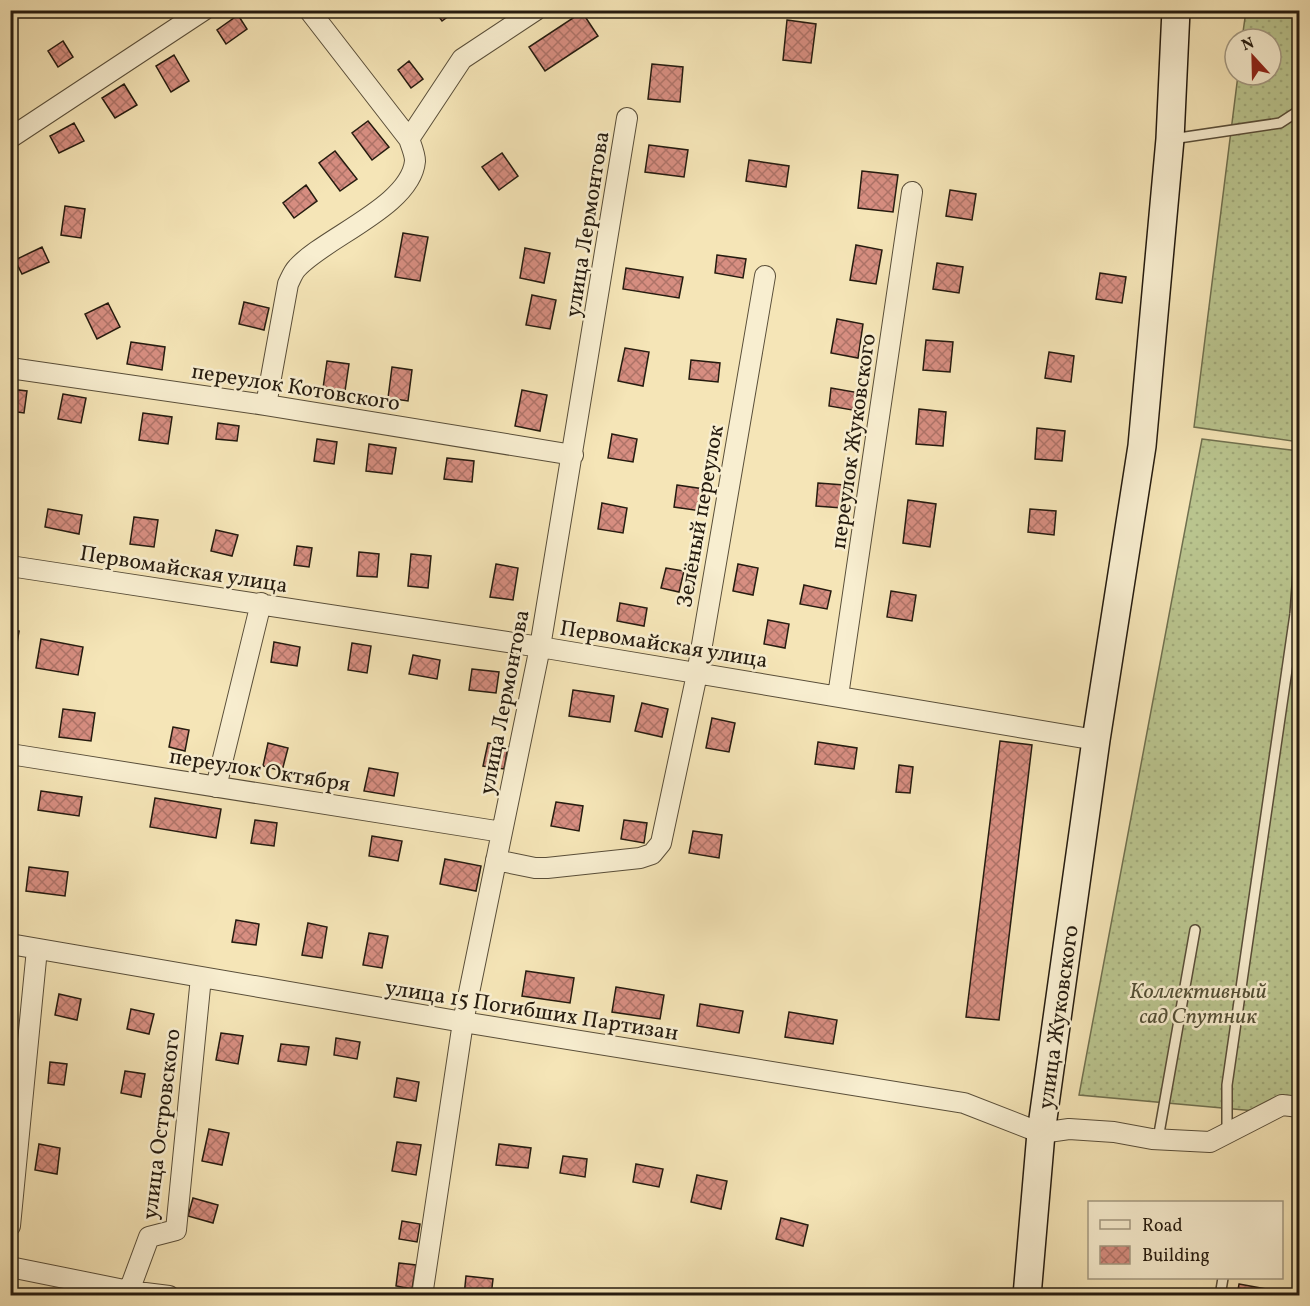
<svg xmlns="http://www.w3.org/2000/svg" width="1310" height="1306" viewBox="0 0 1310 1306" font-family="Vollkorn,serif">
	<defs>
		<pattern id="grass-dots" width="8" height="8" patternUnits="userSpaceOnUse" patternTransform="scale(1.5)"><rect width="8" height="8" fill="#bac58f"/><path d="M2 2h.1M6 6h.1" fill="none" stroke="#a0a97a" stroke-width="1.8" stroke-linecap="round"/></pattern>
		<pattern id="building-cross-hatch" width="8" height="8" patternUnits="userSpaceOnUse" patternTransform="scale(1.5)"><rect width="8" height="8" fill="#d78e81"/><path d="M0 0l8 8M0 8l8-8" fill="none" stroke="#ae7368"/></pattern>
	</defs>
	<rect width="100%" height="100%" fill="#f5e5b7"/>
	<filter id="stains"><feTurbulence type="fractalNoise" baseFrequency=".00333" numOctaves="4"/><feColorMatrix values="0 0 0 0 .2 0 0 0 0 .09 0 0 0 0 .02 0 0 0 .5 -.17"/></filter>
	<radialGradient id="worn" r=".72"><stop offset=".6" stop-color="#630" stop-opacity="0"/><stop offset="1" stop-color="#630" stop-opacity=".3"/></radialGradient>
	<path fill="url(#grass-dots)" stroke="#70704f" stroke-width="1.5" d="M1246 11H1299V442L1194 427 1238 75H1271V39H1242Z
		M1202 439 1299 451V1115L1079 1095Z"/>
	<path fill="url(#building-cross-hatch)" stroke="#251b0f" stroke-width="1.5" d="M434 10H457L442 21Z
		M582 12 598 36 545 71 529 47Z
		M238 15 247 29 226 44 217 30Z
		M787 20 816 24 811 63 783 60Z
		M63 41 73 57 58 67 48 51Z
		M174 55 189 81 171 92 156 66Z
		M409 61 423 79 411 88 398 70Z
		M652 64 683 67 680 102 648 99Z
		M124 84 137 105 115 118 102 98Z
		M368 121 389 147 372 160 352 133Z
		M74 123 84 141 59 153 50 136Z
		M649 145 688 150 684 177 645 172Z
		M335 151 357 179 340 191 319 163Z
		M502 153 518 176 499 190 482 167Z
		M749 160 789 166 786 187 746 181Z
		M862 171 898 175 893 212 858 208Z
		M306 185 317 201 294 218 283 203Z
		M950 190 976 194 972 220 946 216Z
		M65 206 85 209 81 238 61 235Z
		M403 233 428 237 420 281 395 277Z
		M856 245 882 250 876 284 850 280Z
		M42 247 49 262 22 274 15 260Z
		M525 248 550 253 544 283 520 278Z
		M717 255 746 259 743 278 715 273Z
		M937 263 963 267 959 293 933 289Z
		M626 268 683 277 679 298 623 289Z
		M1100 273 1126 277 1122 303 1096 299Z
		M532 295 556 300 550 329 526 325Z
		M244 302 269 308 264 330 239 324Z
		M108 303 120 327 97 339 85 314Z
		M837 319 863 324 858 358 831 353Z
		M926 340 953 342 950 372 923 370Z
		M131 342 165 347 162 370 127 364Z
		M625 348 649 352 643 386 618 381Z
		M1049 352 1074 356 1071 382 1045 378Z
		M691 360 720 363 718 382 689 379Z
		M327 361 349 364 345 391 323 388Z
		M392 367 412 370 408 401 388 398Z
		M831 388 860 393 858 411 829 406Z
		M10 389 27 391 24 413 10 411Z
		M522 390 547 395 540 431 515 426Z
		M63 394 86 398 81 423 58 419Z
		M919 409 946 412 943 446 916 444Z
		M143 413 172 417 168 444 139 440Z
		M218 423 239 426 237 441 216 439Z
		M1037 428 1065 431 1062 461 1035 459Z
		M612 434 637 439 633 462 608 458Z
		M317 439 337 442 334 464 314 461Z
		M369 444 396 448 392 474 366 471Z
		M447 458 474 461 472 482 444 479Z
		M818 483 844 485 842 508 816 506Z
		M677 485 704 489 701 511 674 507Z
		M908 500 936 504 930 547 903 543Z
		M602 503 627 508 623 533 598 529Z
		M48 509 82 515 79 534 45 527Z
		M1030 509 1056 511 1054 535 1028 532Z
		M134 517 158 520 154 547 130 544Z
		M216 530 238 535 232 556 211 551Z
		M297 546 312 548 309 567 294 565Z
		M359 552 379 554 377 577 357 576Z
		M411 554 431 556 428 588 408 586Z
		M496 564 518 568 513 600 490 597Z
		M738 564 758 568 753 595 733 591Z
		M666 568 684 571 679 592 661 588Z
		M804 585 831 591 827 609 800 604Z
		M891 591 916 595 912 621 887 617Z
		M620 603 647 608 644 626 617 621Z
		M768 620 789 624 785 648 764 644Z
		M10 629 19 631 15 655 10 654Z
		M41 639 83 647 78 675 36 668Z
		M274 642 300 647 297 666 271 662Z
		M352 643 371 646 367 673 348 670Z
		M413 655 440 660 437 679 409 674Z
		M472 669 499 672 496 693 469 690Z
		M573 690 614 696 610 722 569 716Z
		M642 703 668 709 662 737 635 731Z
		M63 709 95 713 91 741 59 737Z
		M712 718 735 723 729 752 706 748Z
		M173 727 189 730 185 751 169 747Z
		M1000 741 1032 745 999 1020 966 1017Z
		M818 742 857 748 854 769 815 764Z
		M268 743 288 748 282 771 263 766Z
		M488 743 508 747 504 769 483 766Z
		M899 765 913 767 910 793 896 792Z
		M369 768 398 773 394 796 364 791Z
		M41 791 82 797 79 816 38 810Z
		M155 798 221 809 216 838 150 827Z
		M556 802 583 806 579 831 551 826Z
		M255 820 277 823 274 846 251 843Z
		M624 820 647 823 644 843 621 839Z
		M693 831 722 835 719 858 689 853Z
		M372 836 402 841 398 861 369 856Z
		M445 859 481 866 476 891 440 884Z
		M29 867 68 872 65 896 26 891Z
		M236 920 259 924 256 945 232 942Z
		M308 923 327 927 322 958 302 955Z
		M369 933 388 936 382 968 363 965Z
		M526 971 574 978 570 1003 522 996Z
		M10 984 14 985 10 1010Z
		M616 987 664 995 660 1019 612 1012Z
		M59 994 81 999 77 1020 55 1015Z
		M700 1004 743 1011 739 1033 697 1026Z
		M131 1009 154 1014 149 1034 127 1029Z
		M789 1012 837 1020 833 1044 785 1037Z
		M221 1033 243 1036 238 1064 216 1060Z
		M336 1038 360 1042 357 1059 334 1055Z
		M281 1044 309 1047 306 1065 278 1061Z
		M50 1062 67 1064 64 1085 48 1083Z
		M125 1071 145 1074 141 1097 121 1093Z
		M397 1078 419 1082 416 1101 394 1097Z
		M209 1129 229 1133 222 1165 202 1161Z
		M397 1142 421 1145 416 1175 392 1171Z
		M39 1144 60 1148 57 1174 35 1170Z
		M499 1144 531 1148 528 1168 496 1165Z
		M563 1156 587 1159 585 1177 560 1173Z
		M636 1164 663 1169 659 1187 633 1182Z
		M697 1175 727 1181 721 1209 691 1202Z
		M193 1198 218 1205 213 1223 188 1216Z
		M781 1218 808 1225 803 1246 776 1239Z
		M402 1221 420 1224 417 1242 399 1239Z
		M399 1263 416 1265 412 1289 396 1286Z
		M466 1276 493 1279 491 1296H464Z
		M1239 1284 1283 1292V1296H1237Z
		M970 1289 1006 1296H969Z"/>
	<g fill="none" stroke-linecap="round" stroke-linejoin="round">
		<defs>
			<path id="lane" d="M1172 139 1280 123 1300 110
				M1227 1133V1085L1295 614 1300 546
				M1158 1139 1195 930
				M1220 1296 1223 1278"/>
			<path id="street" d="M10 138 204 10
				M409 139 462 59 536 10
				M10 368 266 405 573 455
				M266 405 288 284C291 278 293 272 297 268 325 237 411 206 415 161 415 154 411 145 409 139L309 10
				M10 566 540 647 1096 740
				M838 696 912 192
				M10 754 502 832
				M216 787 261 603
				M496 860 535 868H547L640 858 652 854 661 843 697 674 765 276
				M10 944 463 1022 964 1103 1041 1133 1069 1129 1114 1132 1152 1139 1210 1142 1282 1105 1300 1107
				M10 1226 37 949
				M10 1267 129 1291 169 1296
				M129 1291 149 1237 176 1230 201 977
				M422 1296 463 1022 540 647 627 118"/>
			<path id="secondary" d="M1027 1296 1041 1133 1096 740 1142 446 1170 139 1176 10"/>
		</defs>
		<use href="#lane" stroke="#594e39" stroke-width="12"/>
		<use href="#street" stroke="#594e39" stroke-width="22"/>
		<use href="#secondary" stroke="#251b0f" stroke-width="30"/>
		<use href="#lane" stroke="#f8eed0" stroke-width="9"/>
		<use href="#street" stroke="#f8eed0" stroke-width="20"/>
		<use href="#secondary" stroke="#f8eed0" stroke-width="27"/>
	</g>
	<g text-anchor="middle" stroke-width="5" stroke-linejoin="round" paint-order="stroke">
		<g font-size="22" fill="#251b0f" stroke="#f8eed0">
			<text transform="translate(586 224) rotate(-81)" y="8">улица Лермонтова</text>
			<text transform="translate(296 386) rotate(9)" y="8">переулок Котовского</text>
			<text transform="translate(852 441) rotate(-82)" y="8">переулок Жуковского</text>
			<text transform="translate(699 516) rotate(-80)" y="8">Зелёный переулок</text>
			<text transform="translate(184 568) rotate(9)" y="8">Первомайская улица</text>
			<text transform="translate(664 643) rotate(9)" y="8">Первомайская улица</text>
			<text transform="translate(503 702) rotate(-79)" y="8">улица Лермонтова</text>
			<text transform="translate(260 769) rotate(9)" y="8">переулок Октября</text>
			<text transform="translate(532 1009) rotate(9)" y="8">улица 15 Погибших Партизан</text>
			<text transform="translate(1057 1017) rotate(-82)" y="8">улица Жуковского</text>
			<text transform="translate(160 1124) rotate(-83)" y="8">улица Островского</text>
		</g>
		<g font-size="22" font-style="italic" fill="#524e35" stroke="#f8eed0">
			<text x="1198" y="998">Коллективный<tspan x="1198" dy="25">сад Спутник</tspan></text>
		</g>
	</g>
	<rect width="1310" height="1306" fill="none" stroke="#f5e5b7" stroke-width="36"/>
	<rect x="12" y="12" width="1286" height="1282" fill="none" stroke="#251b0f" stroke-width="3"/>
	<rect x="18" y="18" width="1274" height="1270" fill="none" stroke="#251b0f" stroke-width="1.5"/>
	<rect x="1088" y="1201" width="195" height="78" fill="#f8eed0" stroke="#a49a83" stroke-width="1.5"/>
	<rect x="1100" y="1220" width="30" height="9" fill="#f8eed0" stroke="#a49a83" stroke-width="1.5"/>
	<text x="1142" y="1231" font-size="18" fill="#251b0f">Road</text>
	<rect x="1100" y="1246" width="30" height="18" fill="url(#building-cross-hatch)" stroke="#a49a83" stroke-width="1.5"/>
	<text x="1142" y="1261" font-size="18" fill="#251b0f">Building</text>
	<g transform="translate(1253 57) rotate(338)"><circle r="28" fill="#f8eed0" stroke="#a49a83" stroke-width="1.5"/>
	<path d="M0-4.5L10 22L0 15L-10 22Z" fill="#8f2418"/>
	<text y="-9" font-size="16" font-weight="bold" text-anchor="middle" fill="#251b0f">N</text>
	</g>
	<rect width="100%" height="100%" filter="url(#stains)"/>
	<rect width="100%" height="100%" fill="url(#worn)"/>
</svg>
